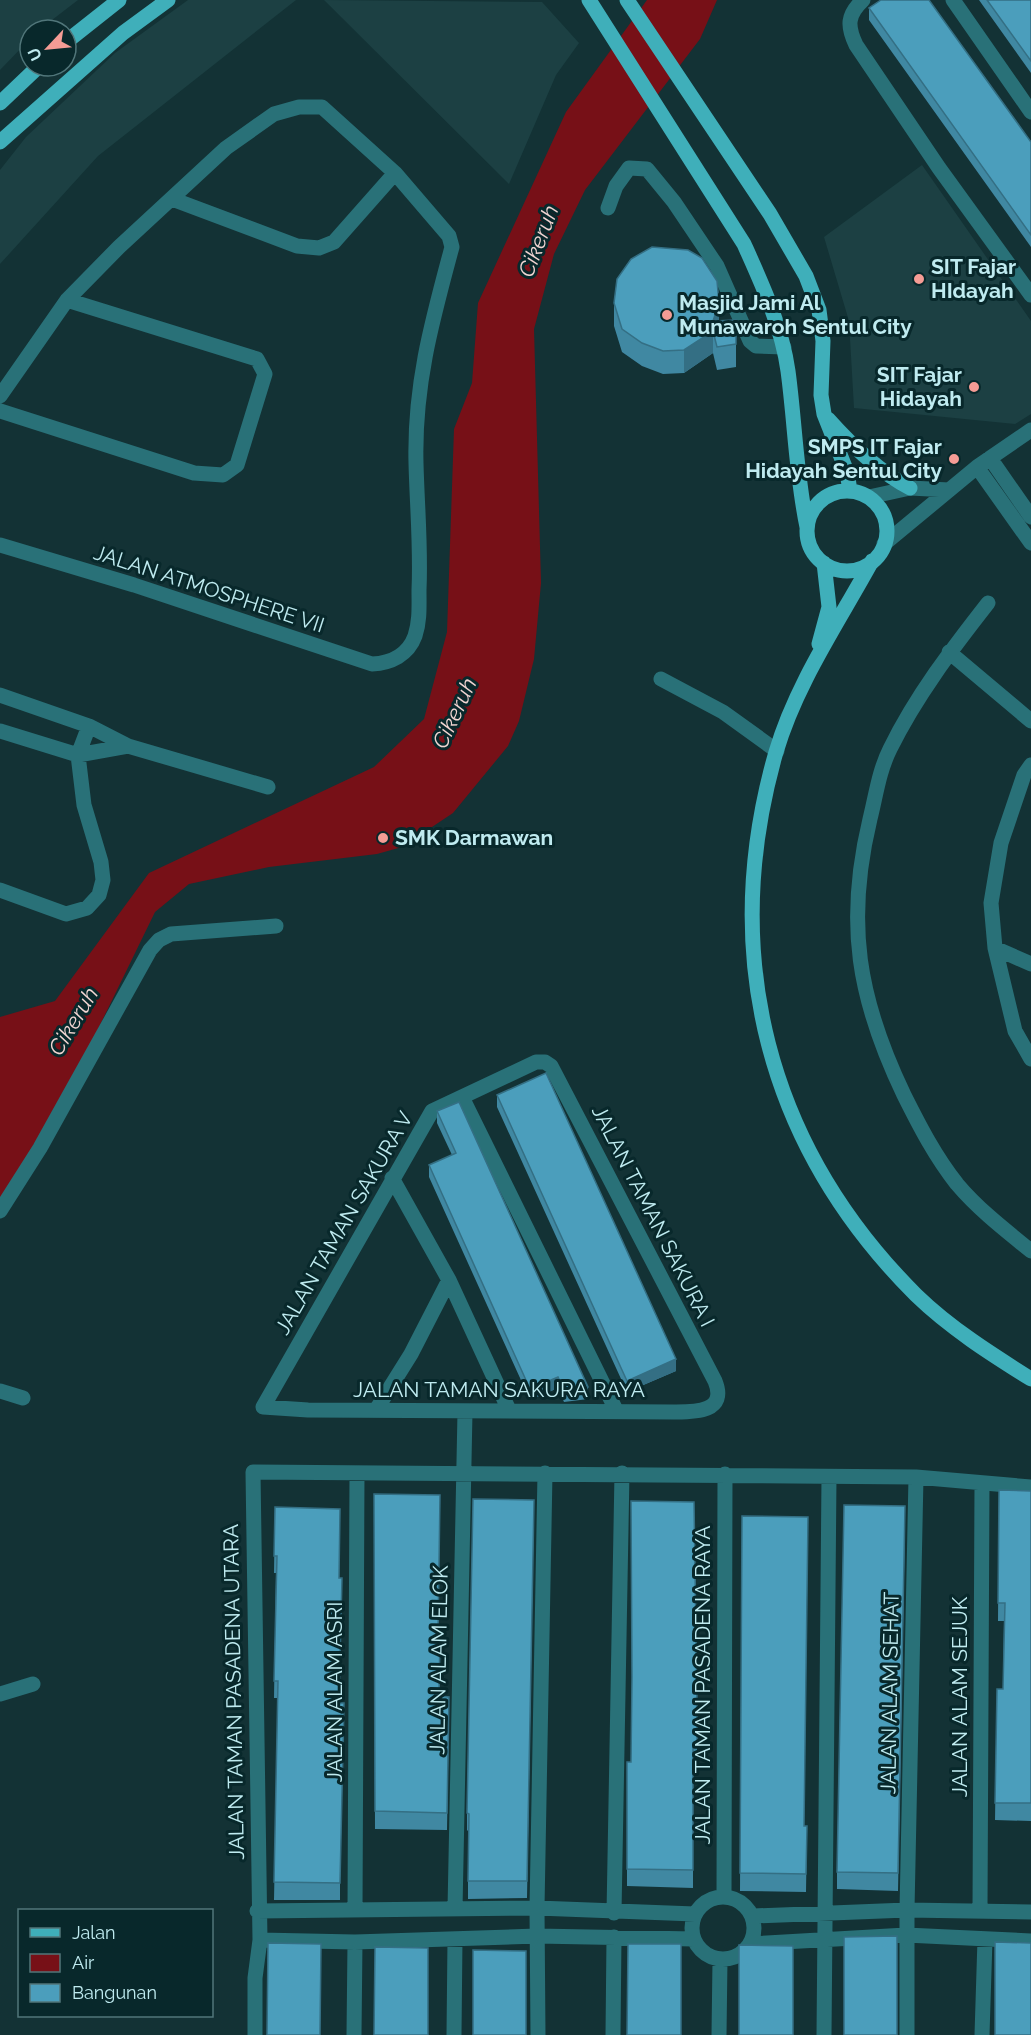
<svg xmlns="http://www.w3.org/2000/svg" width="1031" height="2035" viewBox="0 0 1031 2035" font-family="Raleway,sans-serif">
	<rect width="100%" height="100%" fill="#133235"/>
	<path fill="#1c4043" d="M0 0H78L39 30H30V39L0 70Z
		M188 0H296L98 156 0 264V170L26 137 115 53Z
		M324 0 542 2 579 43 556 75 509 184Z
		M922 165 1031 321V414L1015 424 854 408 849 321 824 237Z"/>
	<path fill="#771017" d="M647 0H717L700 39 585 190 554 254 534 329 541 583 534 659 519 721 508 746 453 813 402 847 377 854 269 867 189 884 155 912 40 1148 0 1211V1017L55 1001 149 873 374 767 424 719 447 632 454 429 472 383 478 303 566 112Z"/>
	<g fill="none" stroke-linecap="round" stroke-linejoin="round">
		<path stroke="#297178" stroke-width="15" d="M863 0C847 15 847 26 856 45L939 168 1031 295
			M953 0 1031 112
			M172 199 297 246 319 248 334 242 395 173
			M608 208 616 186 629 168 647 169 674 202 717 266 750 341 756 346 784 347
			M0 396 67 300 119 247 226 148 274 114 299 107H322L395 173 449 236 452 247C432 321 414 385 416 463 417 505 421 547 419 590 419 606 420 621 415 636 408 655 391 663 372 664L134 585 0 545
			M0 411 194 473 223 475 237 465 265 374 257 359 67 300
			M990 458 1031 517
			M977 467 1031 543
			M869 497 910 488 949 490
			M884 544 977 467 1031 430
			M988 603C952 649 916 696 890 749 879 771 876 795 870 819 845 923 858 999 904 1095 920 1127 935 1156 957 1184 978 1209 1005 1230 1031 1251
			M949 652 1031 721
			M661 679 723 712 777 751
			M0 695 89 726 128 746 268 787
			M0 731 78 755 128 746
			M1031 765 1024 775 1001 843 991 903 995 948 1015 1031 1031 1059
			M0 890 66 914 87 908 99 895 103 880 101 862 84 805 78 755 89 726
			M995 948 1031 964
			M536 1062H545L551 1066 715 1381C728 1413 693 1412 674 1412L308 1410 263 1407 432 1111Z
			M462 1097 616 1410
			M392 1178 449 1280 509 1410
			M0 1211 40 1148 150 950 159 940 171 934 276 926
			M0 1391 23 1398
			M376 1410 411 1354 449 1280
			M0 1694 33 1684
			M724 1896 725 1474
			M692 1928a31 31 0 1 1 62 0a31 31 0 1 1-62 0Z
			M455 1909 465 1412
			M355 1910 357 1474
			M980 1910 982 1484
			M257 1911 537 1908 695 1914
			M614 1913 622 1473
			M753 1916 907 1910 1031 1912
			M260 1940 355 1942 537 1936 694 1939
			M751 1944 906 1935 1031 1941
			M255 2035V1978L260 1940 253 1472 916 1477 1031 1487
			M354 2035 355 1942
			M454 2035 455 1939
			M538 2035 537 1908 545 1473
			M613 2035 614 1937
			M719 2035 720 1960
			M824 2035 829 1477
			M907 2035V1910L916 1477
			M982 2035 985 1939"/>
		<path stroke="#3fafba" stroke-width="15" d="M589 0 744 244C762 284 782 327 788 371 795 423 796 475 807 527
			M627 0 770 214 806 276 819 310 823 341 821 395 824 414 847 472 850 491
			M66 42 119 0
			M0 103 39 66
			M0 142 123 33 168 0
			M828 419C852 446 878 471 910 488
			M807 531a40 40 0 1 1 80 0a40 40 0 1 1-80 0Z
			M872 561C838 623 796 684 776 752 718 955 767 1146 916 1295 950 1328 991 1354 1031 1379
			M819 644 829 607 824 563"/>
	</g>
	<path fill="#4088a2" d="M979 0H1031V73Z
		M869 8 1031 142V247L869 20Z
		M614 303 719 321 736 320V367L717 370 713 353 684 373 663 374 642 366 622 352 614 326Z
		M497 1095 676 1371 627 1392 497 1107Z
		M437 1111 588 1387V1399L564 1402 558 1388 530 1400 429 1177V1165L452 1155 437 1123Z
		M999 1490 1031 1491V1821L995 1820 997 1689H1003L1004 1621H998Z
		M374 1494 438 1634 440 1696 449 1714 447 1830 375 1829Z
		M534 1500 527 1898 468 1899V1831L467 1830V1813Z
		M275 1507 340 1578V1900H274L278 1698H274L276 1573H274Z
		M742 1516 804 1826H807L806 1892 740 1891Z
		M905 1524 898 1891 837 1889V1872Z
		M697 1717V1765H693V1888L627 1886V1762H631Z"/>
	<path fill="#346f84" d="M719 303V326L713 331V353L684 373V350L713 321Z
		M676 1359V1371L627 1392V1381Z
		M558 1377V1388L530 1400V1389Z"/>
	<path fill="#4b9ebc" stroke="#346f84" stroke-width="1.5" d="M881 0H929L1031 142V235L869 8Z
		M987 0H1031V61Z
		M652 247 688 250 702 258 717 281 719 303 713 321 736 320V344L717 347 713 331 684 350 663 351 642 343 622 329 614 303 617 279 631 259Z
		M546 1073 676 1359 627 1381 497 1095Z
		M459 1102 588 1387 564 1390 558 1377 530 1389 429 1165 456 1153 437 1111Z
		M999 1490 1031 1491V1803H995L997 1689H1003L1005 1603H998Z
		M374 1494 440 1495 438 1634H440L439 1696 449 1697 447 1813 375 1811Z
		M473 1499 534 1500 527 1881H468L469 1814 467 1813Z
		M631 1501 694 1502 697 1699V1747H693V1870L627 1869V1762H631L632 1677Z
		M844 1505 905 1506 898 1873 837 1872Z
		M275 1507 340 1509 339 1578H342L339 1703H344L340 1883 274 1882 278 1681H274L277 1556H274Z
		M742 1516 808 1517 804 1826H807L806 1874 740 1873Z
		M897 1936V2035H844V1937Z
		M995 1942 1031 1943V2035H995Z
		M268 1943 321 1944 320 2035H267Z
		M628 1944H681V2035H627Z
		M739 1945 793 1946V2035H739Z
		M375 1947 428 1948V2035H374Z
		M473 1950 526 1951V2035H473Z"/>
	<g fill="#f59c95" stroke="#08282b" stroke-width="2">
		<circle cx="919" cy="279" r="6"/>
		<circle cx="667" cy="315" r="6"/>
		<circle cx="974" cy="387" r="6"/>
		<circle cx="954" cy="459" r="6"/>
		<circle cx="383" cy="838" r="6"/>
	</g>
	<g text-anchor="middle" stroke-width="6" stroke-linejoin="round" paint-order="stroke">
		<g font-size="21" font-weight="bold" fill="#bfebf0" stroke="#08282b" text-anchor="start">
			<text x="931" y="274">SIT Fajar<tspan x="931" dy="24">HIdayah</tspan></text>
			<text x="679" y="310">Masjid Jami Al<tspan x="679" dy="24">Munawaroh Sentul City</tspan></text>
			<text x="962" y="382" text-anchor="end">SIT Fajar<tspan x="962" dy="24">Hidayah</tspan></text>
			<text x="942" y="454" text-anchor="end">SMPS IT Fajar<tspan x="942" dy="24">Hidayah Sentul City</tspan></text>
			<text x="395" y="845">SMK Darmawan</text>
		</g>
		<g font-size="21" fill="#bfebf0" stroke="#08282b">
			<text transform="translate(209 589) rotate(18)" y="7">JALAN ATMOSPHERE VII</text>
			<text transform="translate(653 1216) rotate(63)" y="7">JALAN TAMAN SAKURA I</text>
			<text transform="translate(344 1223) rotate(-60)" y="7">JALAN TAMAN SAKURA V</text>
			<text x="499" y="1397">JALAN TAMAN SAKURA RAYA</text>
			<text transform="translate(439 1660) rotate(-89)" y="7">JALAN ALAM ELOK</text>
			<text transform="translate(703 1685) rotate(-90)" y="7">JALAN TAMAN PASADENA RAYA</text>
			<text transform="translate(234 1692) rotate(-91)" y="7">JALAN TAMAN PASADENA UTARA</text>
			<text transform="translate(335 1692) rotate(-90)" y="7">JALAN ALAM ASRI</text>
			<text transform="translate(890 1693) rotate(-89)" y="7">JALAN ALAM SEHAT</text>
			<text transform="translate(960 1697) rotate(-90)" y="7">JALAN ALAM SEJUK</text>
		</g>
		<g font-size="22" font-style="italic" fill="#f2d5d2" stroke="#08282b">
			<text transform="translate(538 241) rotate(-69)" y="8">Cikeruh</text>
			<text transform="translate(454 713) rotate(-65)" y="8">Cikeruh</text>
			<text transform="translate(73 1021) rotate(-59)" y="8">Cikeruh</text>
		</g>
	</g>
	<rect x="18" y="1909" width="195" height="108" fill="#08282b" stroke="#51767a" stroke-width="1.5"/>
	<rect x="30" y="1928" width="30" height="9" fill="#3fafba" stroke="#51767a" stroke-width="1.5"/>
	<text x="72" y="1939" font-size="18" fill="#bfebf0">Jalan</text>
	<rect x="30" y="1954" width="30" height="18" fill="#771017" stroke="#51767a" stroke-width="1.5"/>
	<text x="72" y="1969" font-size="18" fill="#bfebf0">Air</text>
	<rect x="30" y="1984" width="30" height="18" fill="#4b9ebc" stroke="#51767a" stroke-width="1.5"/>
	<text x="72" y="1999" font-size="18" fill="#bfebf0">Bangunan</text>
	<g transform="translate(48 48) rotate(244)"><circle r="28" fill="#08282b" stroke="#51767a" stroke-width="1.5"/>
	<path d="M0-4.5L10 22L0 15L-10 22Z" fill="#f59c95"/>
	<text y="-9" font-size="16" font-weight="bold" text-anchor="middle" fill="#bfebf0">U</text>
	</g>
</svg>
